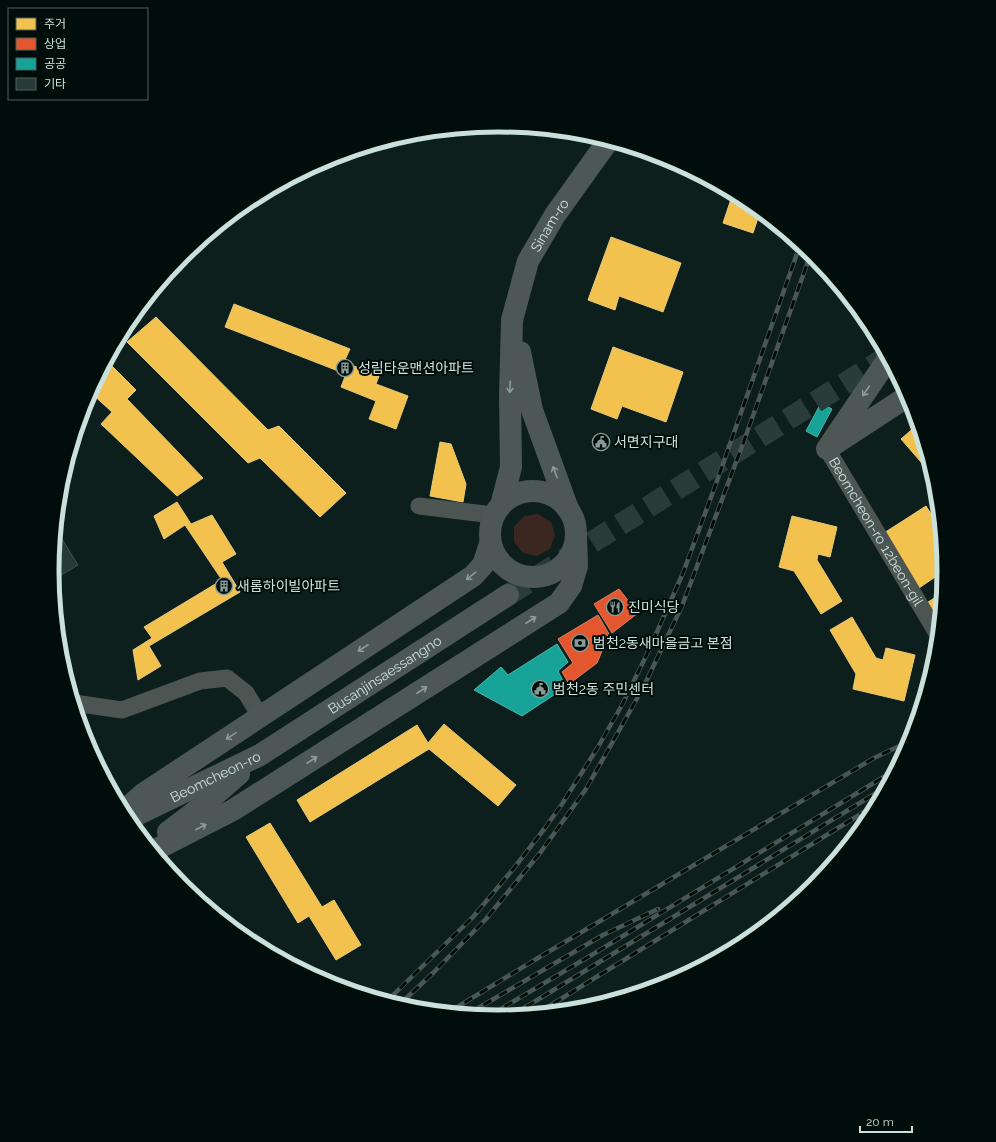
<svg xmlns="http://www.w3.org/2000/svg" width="996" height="1142" viewBox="0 0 996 1142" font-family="Raleway,'Noto Sans KR',sans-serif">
	<rect width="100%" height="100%" fill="#0d1f1c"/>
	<path fill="#3b2720" d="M538 514 551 522 555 535 550 549 537 556 523 553 514 542V527L524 516Z"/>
	<path fill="#f2c14e" stroke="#e6ca78" d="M733 193 746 200 760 212 753 233 723 223Z
		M611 237 681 263 663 312 619 296 615 310 588 300Z
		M234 304 350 349 344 362 379 376 376 384 408 396 396 429 369 419 376 401 341 387 346 374 225 327Z
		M156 317 268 430 279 426 346 493 320 517 260 458 248 463 127 342Z
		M613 347 683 372 666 422 622 406 617 419 591 409Z
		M107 361 136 390 127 399 203 478 177 496 101 424 112 412 90 392Z
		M917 425 933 476 901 439Z
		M440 442 451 444 466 484 463 502 430 496Z
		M177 502 191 524 212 515 236 554 222 562 240 592 149 646 161 666 138 680 133 650 152 638 144 627 222 580 185 525 164 539 154 516Z
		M926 506 940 528 944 568 941 573 919 588 884 533Z
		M792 516 837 527 830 557 818 554 817 560 842 601 821 614 794 571 779 567Z
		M942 593 939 623 925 604Z
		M852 617 876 658 883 660 886 648 915 655 904 701 853 689 856 674 830 630Z
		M444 724 516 785 498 806 429 749 310 822 297 800 417 725 428 743Z
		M270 823 322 907 334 900 361 945 336 960 309 916 298 923 246 837Z"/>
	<path fill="#e4572e" stroke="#dc8062" d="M619 589 638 613 612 633 594 604Z
		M598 615 609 634 597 663 569 684 562 672 573 663 558 639Z"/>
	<path fill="#17a398" stroke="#4db5ac" d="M821 403 832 409 817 437 806 431Z
		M557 644 568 662 558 671 566 687 522 716 474 690 501 667 508 675Z"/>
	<path fill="#283a37" stroke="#41504e" d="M56 529 78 565 53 580 52 571Z
		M103 774 115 782 109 785Z"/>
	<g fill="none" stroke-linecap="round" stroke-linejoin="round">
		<path stroke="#293c39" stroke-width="22" stroke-dasharray="22 11" stroke-linecap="butt" d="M508 595 887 357"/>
		<g stroke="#4d5553" stroke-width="17">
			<path id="s1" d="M827 449 938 635"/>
			<path d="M419 506 493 515"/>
			<path d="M74 703 122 710 200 681 227 678 246 693 260 716"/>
		</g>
		<g stroke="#4d5755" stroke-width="22">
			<path d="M520 352 532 410 568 509"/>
			<path d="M888 359 827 449 908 396"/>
			<circle cx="533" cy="534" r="43"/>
			<path id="s2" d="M502 502 511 467 510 397 512 320 528 261 555 215 608 141"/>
			<path d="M123 812 143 794 473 576 483 565 490 544"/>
			<path id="s3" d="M128 819 260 755 508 595"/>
			<path d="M168 832 201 807 239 774"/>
			<path d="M153 851 233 810 559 603 571 586 577 566 576 536"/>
		</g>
		<defs>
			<path id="rail" d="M387 1001 473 917 514 868 545 828 562 804 598 747 622 705 649 650 683 573 717 481 800 245
				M399 1005 434 972 486 919 540 853 586 789 643 688 682 606 744 441 811 253
				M449 1012 538 958 874 758 910 741
				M538 1013 877 804
				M468 1014 603 935 658 909
				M489 1016 600 950 895 770
				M511 1016 886 787"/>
		</defs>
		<use href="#rail" stroke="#4b5755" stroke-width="4.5"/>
		<use href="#rail" stroke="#010d0a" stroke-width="3" stroke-dasharray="9" stroke-linecap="butt"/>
	</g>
	<defs><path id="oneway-shaft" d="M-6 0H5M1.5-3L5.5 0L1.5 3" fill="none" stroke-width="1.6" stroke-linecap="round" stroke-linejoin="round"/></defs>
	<g stroke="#8c9c98">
		<use href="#oneway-shaft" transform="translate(510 387) rotate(92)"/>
		<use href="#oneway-shaft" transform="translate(866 391) rotate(124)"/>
		<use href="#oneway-shaft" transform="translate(555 472) rotate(-110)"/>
		<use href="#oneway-shaft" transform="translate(471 576) rotate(141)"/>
		<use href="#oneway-shaft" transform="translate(531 620) rotate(-33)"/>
		<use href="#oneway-shaft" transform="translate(363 648) rotate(147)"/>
		<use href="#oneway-shaft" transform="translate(422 690) rotate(-33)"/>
		<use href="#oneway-shaft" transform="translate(231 736) rotate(146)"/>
		<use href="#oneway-shaft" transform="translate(312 760) rotate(-33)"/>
		<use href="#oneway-shaft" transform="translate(201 827) rotate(-27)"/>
	</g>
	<defs>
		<symbol id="building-ring" viewBox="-11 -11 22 22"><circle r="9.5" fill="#010d0a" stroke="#889c98" stroke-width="1.5"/><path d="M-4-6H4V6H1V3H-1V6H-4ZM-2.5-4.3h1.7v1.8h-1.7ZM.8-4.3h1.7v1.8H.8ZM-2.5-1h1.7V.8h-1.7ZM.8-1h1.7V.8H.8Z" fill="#889c98"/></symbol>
		<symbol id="civic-ring" viewBox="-11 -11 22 22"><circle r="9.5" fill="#010d0a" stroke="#889c98" stroke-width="1.5"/><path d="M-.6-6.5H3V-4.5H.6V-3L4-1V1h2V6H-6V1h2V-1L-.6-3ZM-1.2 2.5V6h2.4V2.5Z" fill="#889c98"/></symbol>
		<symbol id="restaurant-ring" viewBox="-11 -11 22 22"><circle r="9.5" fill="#010d0a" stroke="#889c98" stroke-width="1.5"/><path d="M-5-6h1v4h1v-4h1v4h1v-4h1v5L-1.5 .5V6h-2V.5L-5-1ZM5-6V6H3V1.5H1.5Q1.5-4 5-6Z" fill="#889c98"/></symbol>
		<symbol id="bank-ring" viewBox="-11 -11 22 22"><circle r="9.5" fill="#010d0a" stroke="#889c98" stroke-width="1.5"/><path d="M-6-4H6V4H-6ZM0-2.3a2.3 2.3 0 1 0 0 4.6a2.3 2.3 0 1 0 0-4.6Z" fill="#889c98"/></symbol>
	</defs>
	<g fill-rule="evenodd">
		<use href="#building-ring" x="335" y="358" width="20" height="20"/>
		<use href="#civic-ring" x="591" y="432" width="20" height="20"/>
		<use href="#building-ring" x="214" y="576" width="20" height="20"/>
		<use href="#restaurant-ring" x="605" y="597" width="20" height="20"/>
		<use href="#bank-ring" x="570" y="633" width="20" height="20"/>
		<use href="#civic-ring" x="530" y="679" width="20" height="20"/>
	</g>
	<g text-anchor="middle" stroke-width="4" stroke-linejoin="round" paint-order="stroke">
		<g font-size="14" fill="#cae0db" stroke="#010d0a">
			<text dy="5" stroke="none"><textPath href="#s2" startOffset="286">Sinam-ro</textPath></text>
			<text dy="5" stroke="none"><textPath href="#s1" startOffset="96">Beomcheon-ro 12beon-gil</textPath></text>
			<text dy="5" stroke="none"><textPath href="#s3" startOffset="295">Busanjinsaessangno</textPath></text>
			<text dy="5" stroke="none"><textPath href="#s3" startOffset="97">Beomcheon-ro</textPath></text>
		</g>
		<g font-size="14" fill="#cae0db" stroke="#010d0a" text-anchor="start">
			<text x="358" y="373">성림타운맨션아파트</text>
			<text x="614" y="447">서면지구대</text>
			<text x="237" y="591">새롬하이빌아파트</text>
			<text x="628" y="612">진미식당</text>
			<text x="593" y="648">범천2동새마을금고 본점</text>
			<text x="553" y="694">범천2동 주민센터</text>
		</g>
	</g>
	<path d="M0 0H996V1142H0ZM59 571a439 439 0 1 1 878 0a439 439 0 1 1-878 0Z" fill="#010d0a" fill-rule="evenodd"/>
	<path fill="none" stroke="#cae0db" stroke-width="5" d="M59 571a439 439 0 1 1 878 0a439 439 0 1 1-878 0Z"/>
	<rect x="8" y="8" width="140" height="92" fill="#010d0a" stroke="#51615e"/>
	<rect x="16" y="18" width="20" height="12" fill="#f2c14e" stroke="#51615e"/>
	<text x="44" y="28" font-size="12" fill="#cae0db">주거</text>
	<rect x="16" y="38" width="20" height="12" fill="#e4572e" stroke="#51615e"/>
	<text x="44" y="48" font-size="12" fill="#cae0db">상업</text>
	<rect x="16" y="58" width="20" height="12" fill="#17a398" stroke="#51615e"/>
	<text x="44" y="68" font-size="12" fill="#cae0db">공공</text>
	<rect x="16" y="78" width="20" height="12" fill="#283a37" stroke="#51615e"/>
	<text x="44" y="88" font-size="12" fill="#cae0db">기타</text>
	<path d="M860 1126v6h52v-6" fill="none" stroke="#cae0db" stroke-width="2"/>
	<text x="866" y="1126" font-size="12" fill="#cae0db" stroke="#010d0a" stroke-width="3" paint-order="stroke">20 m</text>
</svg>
